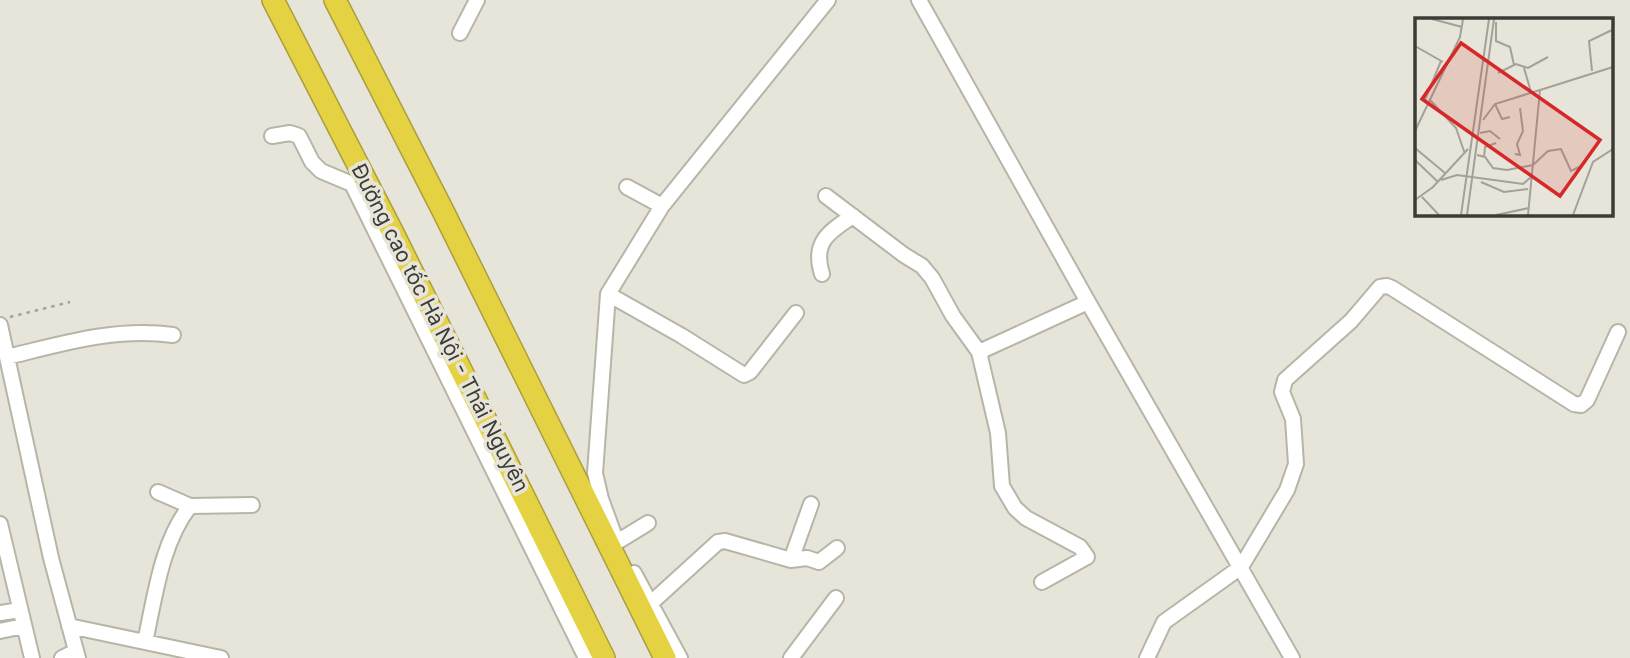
<svg xmlns="http://www.w3.org/2000/svg" width="1630" height="658" viewBox="0 0 1630 658" font-family="Inter,sans-serif">
	<rect width="100%" height="100%" fill="#e7e5d9"/>
	<g fill="none" stroke-linecap="round" stroke-linejoin="round">
		<defs>
			<path id="minor" d="M919 0 1088 302 1292 658
				M460 33 477 0
				M272 136 290 133 299 136 312 162 321 171 352 184 586 658
				M627 187 662 206
				M826 196 904 255 922 266 932 278 953 316 979 352 998 433 1002 486 1015 508 1026 518 1080 547 1087 557 1042 582
				M822 274C812 243 828 232 853 216
				M608 294 682 336 744 375 750 372 796 313
				M0 325 51 558 78 658
				M979 352 1088 302
				M7 357C61 344 116 327 173 335
				M158 492 190 506 252 505
				M0 524 32 658
				M616 540 601 499 595 473 608 294 662 206 828 0
				M617 542 648 523
				M791 560 811 504
				M634 573 680 658
				M651 603 718 542 725 541 791 560 807 558 819 562 837 548
				M0 613 20 610
				M69 626 221 658
				M0 631 24 626
				M145 642C155 597 161 543 190 506
				M62 658 76 651
				M791 658 836 598
				M1147 658 1164 622 1241 567 1287 490 1296 464 1293 419 1282 392 1285 380 1351 321 1380 287 1387 286 1392 288 1574 404 1581 405 1587 400 1618 332"/>
			<path id="highway" d="M273 0 392 231 604 658
				M335 0 442 209 665 658"/>
		</defs>
		<use href="#minor" stroke="#b6b5a8" stroke-width="18"/>
		<use href="#highway" stroke="#aa9e3e" stroke-width="24"/>
		<path stroke="#a2a097" stroke-width="2.5" stroke-dasharray="3.5 5" stroke-linecap="butt" d="M10 317 70 302"/>
		<use href="#minor" stroke="#fff" stroke-width="14"/>
		<use href="#highway" stroke="#e5d242" stroke-width="21"/>
	</g>
	<g text-anchor="middle" stroke-width="7" stroke-linejoin="round" paint-order="stroke">
		<g font-size="21" fill="#3c3c37" stroke="#e7e5d9">
			<text transform="translate(440 328) rotate(63)" y="7">Đường cao tốc Hà Nội - Thái Nguyên</text>
		</g>
	</g>
	<g transform="translate(1415 18)">
		<rect width="198" height="198" fill="#e7e5d9"/>
		<path fill="none" stroke="#a3a198" stroke-width="2" d="M17 1 47 9M81 4V23L95 29 99 47M0 28 28 44M109 50 116 74M177 53 174 23 197 12M83 55 101 46 113 50 133 39M15 82 41 110 50 136M9 84 26 43M80 86 87 101 95 99M68 102 80 86 125 72M0 113 45 19 48 1M65 115 75 113 85 121M0 130 30 155M100 136 105 137 102 126 108 113 105 90M62 137 70 139 78 150 92 152 118 147 133 133 146 131 156 153 164 149M69 139 70 129 81 125M0 142 22 163M26 162 42 157 108 166 116 159M66 164 89 174 113 171M17 170 53 131M7 179 24 197M0 182 18 169M46 197 74 1M52 197 79 1M81 197 114 190M113 197 125 72 198 49M158 197 178 144 198 131"/>
		<path fill="#d62828" fill-opacity="0.15" stroke="#d62828" stroke-width="3.5" d="M46 25 185 122 145 178 7 81Z"/>
		<rect width="198" height="198" fill="none" stroke="#3c3c37" stroke-width="3.5"/>
	</g>
</svg>
